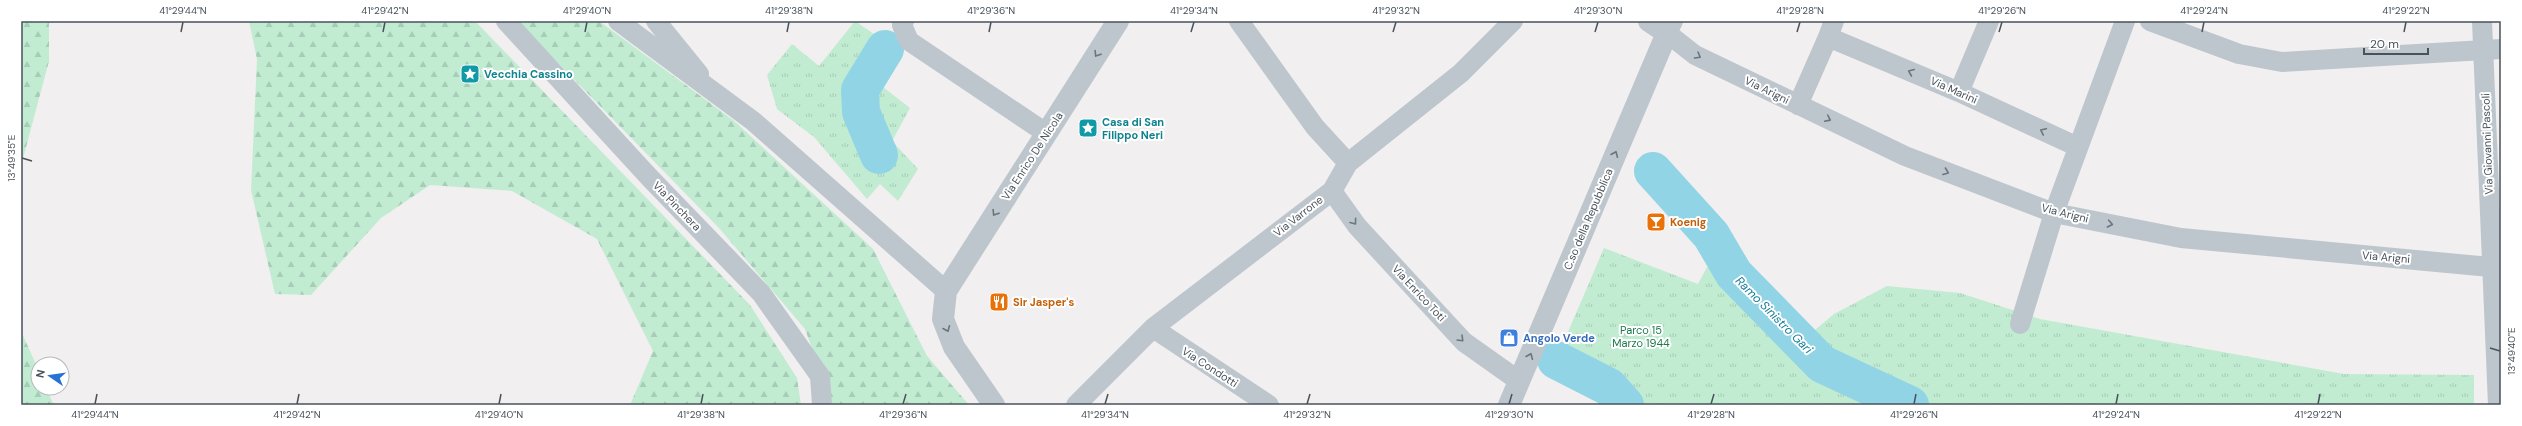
<svg xmlns="http://www.w3.org/2000/svg" width="2522" height="426" viewBox="0 0 2522 426" font-family="'DM Sans',sans-serif">
	<defs>
		<pattern id="grass-tufts" width="24" height="20" patternUnits="userSpaceOnUse"><rect width="24" height="20" fill="#c1ecd2"/><path d="M3 7l-1-3M5 7V3M7 7l1-3M15 17l-1-3M17 17v-4M19 17l1-3" fill="none" stroke="#a7ccb7"/></pattern>
		<pattern id="forest-firs" width="22" height="20" patternUnits="userSpaceOnUse"><rect width="22" height="20" fill="#c1ecd2"/><path d="M5 1l3.5 6h-7zM16 11l3.5 6h-7z" fill="#a7ccb7"/></pattern>
	</defs>
	<rect width="100%" height="100%" fill="#f1efef"/>
	<path fill="url(#grass-tufts)" d="M855 21 900 52 879 84 910 108 892 141 918 169 898 201 880 184 867 199 814 137 777 109 767 75 792 44 819 66Z
		M1604 248 1698 284 1707 267 1757 286 1815 330 1834 314 1887 286 1960 293 2040 319 2344 374 2474 375V405H1605L1556 360Z"/>
	<path fill="url(#forest-firs)" d="M21 21H49V61L21 166Z
		M249 21H475L750 305 797 378 801 405H630L653 351 597 239 512 191 430 185 381 218 311 295 275 294 251 190 257 59Z
		M517 21H599L733 120 873 249 927 356 969 405H829L827 390 805 329 719 228Z
		M21 331 38 369V388H46L54 405H21Z"/>
	<g fill="none" stroke-linecap="round" stroke-linejoin="round">
		<path stroke="#91d4e6" stroke-width="38" d="M879 155 861 112 860 90 885 49
			M1653 171 1711 235 1734 274 1822 364 1910 405
			M1556 360 1609 387 1625 405"/>
		<path stroke="#bec6cd" stroke-width="20" d="M506 21 649 177 761 293 820 376 822 405
			M618 21 753 121 946 291
			M656 21 699 74
			M904 21 902 25 909 41 1046 133
			M1239 21 1315 127 1348 163
			M1673 21 1667 33 1695 55 1905 156 2054 213 2181 238 2501 268
			M1834 21 1828 37 1959 92 2078 147
			M2150 21 2239 54 2282 62 2501 49
			M2482 21 2498 405
			M1959 92 1989 21
			M1798 105 1828 37
			M1332 191 1357 226 1464 342 1519 381
			M2020 324 2054 213 2125 21
			M1153 328 1269 405
			M1076 405 1153 328 1332 191 1348 163 1461 73 1513 21"/>
		<path stroke="#bec6cd" stroke-width="22" d="M994 405 954 347 943 319 946 291 1118 21
			M1509 405 1667 33 1649 21"/>
	</g>
	<defs><path id="oneway-chevron" d="M-2-3.5L2.5 0L-2 3.5" fill="none" stroke-width="1.6" stroke-linecap="round" stroke-linejoin="round"/></defs>
	<g stroke="#6b757d">
		<use href="#oneway-chevron" transform="translate(1097 54) rotate(122)"/>
		<use href="#oneway-chevron" transform="translate(1698 56) rotate(30)"/>
		<use href="#oneway-chevron" transform="translate(1911 72) rotate(-157)"/>
		<use href="#oneway-chevron" transform="translate(1828 119) rotate(26)"/>
		<use href="#oneway-chevron" transform="translate(2043 131) rotate(-155)"/>
		<use href="#oneway-chevron" transform="translate(1615 154) rotate(-67)"/>
		<use href="#oneway-chevron" transform="translate(1946 172) rotate(21)"/>
		<use href="#oneway-chevron" transform="translate(995 213) rotate(122)"/>
		<use href="#oneway-chevron" transform="translate(1354 222) rotate(53)"/>
		<use href="#oneway-chevron" transform="translate(2110 224) rotate(11)"/>
		<use href="#oneway-chevron" transform="translate(947 329) rotate(67)"/>
		<use href="#oneway-chevron" transform="translate(1461 339) rotate(45)"/>
		<use href="#oneway-chevron" transform="translate(1530 356) rotate(-67)"/>
	</g>
	<path fill="none" stroke="#48525b" stroke-width="1.5" d="M181 32 183 22M383 32 385 22M585 32 587 22M787 32 789 22M989 32 991 22M1191 32 1194 22M1393 32 1396 22M1595 32 1598 22M1797 32 1800 22M1999 32 2002 22M2202 32 2204 22M2404 32 2406 22M22 158 32 161M2490 348 2500 351M95 404 97 394M297 404 299 394M499 404 501 394M701 404 703 394M903 404 906 394M1105 404 1108 394M1307 404 1310 394M1509 404 1512 394M1711 404 1714 394M1914 404 1916 394M2116 404 2118 394M2318 404 2320 394"/>
	<defs>
		<symbol id="sight-square" viewBox="-11 -11 22 22"><rect x="-9" y="-9" width="18" height="18" rx="4" fill="#0f9aa8" stroke="#fff"/><path d="M0-6L1.8-2.2L6-1.7L2.9 1.2L3.7 5.4L0 3.3L-3.7 5.4L-2.9 1.2L-6-1.7L-1.8-2.2Z" fill="#fff"/></symbol>
		<symbol id="bar-square" viewBox="-11 -11 22 22"><rect x="-9" y="-9" width="18" height="18" rx="4" fill="#e8710a" stroke="#fff"/><path d="M-6-5H6L.8 .8V4.5H3.5V6h-7V4.5H-.8V.8Z" fill="#fff"/></symbol>
		<symbol id="restaurant-square" viewBox="-11 -11 22 22"><rect x="-9" y="-9" width="18" height="18" rx="4" fill="#e8710a" stroke="#fff"/><path d="M-5-6h1v4h1v-4h1v4h1v-4h1v5L-1.5 .5V6h-2V.5L-5-1ZM5-6V6H3V1.5H1.5Q1.5-4 5-6Z" fill="#fff"/></symbol>
		<symbol id="shop-square" viewBox="-11 -11 22 22"><rect x="-9" y="-9" width="18" height="18" rx="4" fill="#3f7fe0" stroke="#fff"/><path d="M-5-2.5h2.3a2.7 3.5 0 0 1 5.4 0H5L5.5 6h-11ZM-1.5-2.5h3a1.5 2.3 0 0 0-3 0Z" fill="#fff"/></symbol>
	</defs>
	<g fill-rule="evenodd">
		<use href="#sight-square" x="459" y="63" width="22" height="22"/>
		<use href="#sight-square" x="1077" y="117" width="22" height="22"/>
		<use href="#bar-square" x="1645" y="211" width="22" height="22"/>
		<use href="#restaurant-square" x="988" y="291" width="22" height="22"/>
		<use href="#shop-square" x="1498" y="327" width="22" height="22"/>
	</g>
	<g text-anchor="middle" stroke-width="4" stroke-linejoin="round" paint-order="stroke">
		<g font-size="11" font-weight="bold" fill="#0d838f" stroke="#fff" text-anchor="start">
			<text x="484" y="78">Vecchia Cassino</text>
			<text x="1102" y="126">Casa di San<tspan x="1102" dy="13">Filippo Neri</tspan></text>
		</g>
		<g font-size="11" fill="#48525b" stroke="#fff">
			<text transform="translate(1767 90) rotate(26)" y="4">Via Arigni</text>
			<text transform="translate(1954 90) rotate(24)" y="4">Via Marini</text>
			<text transform="translate(2487 144) rotate(-92)" y="4">Via Giovanni Pascoli</text>
			<text transform="translate(1032 156) rotate(-57)" y="4">Via Enrico De Nicola</text>
			<text transform="translate(677 206) rotate(46)" y="4">Via Pinchera</text>
			<text transform="translate(2065 213) rotate(14)" y="4">Via Arigni</text>
			<text transform="translate(1298 216) rotate(-38)" y="4">Via Varrone</text>
			<text transform="translate(1588 219) rotate(-67)" y="4">C.so della Repubblica</text>
			<text transform="translate(2386 257) rotate(5)" y="4">Via Arigni</text>
			<text transform="translate(1419 293) rotate(47)" y="4">Via Enrico Toti</text>
			<text transform="translate(1210 367) rotate(33)" y="4">Via Condotti</text>
		</g>
		<g font-size="11" font-weight="bold" fill="#c56008" stroke="#fff" text-anchor="start">
			<text x="1670" y="226">Koenig</text>
			<text x="1013" y="306">Sir Jasper's</text>
		</g>
		<g font-size="11" fill="#1d784b" stroke="#fff">
			<text x="1641" y="334">Parco 15<tspan x="1641" dy="13">Marzo 1944</tspan></text>
		</g>
		<g font-size="11" font-weight="bold" fill="#366cbe" stroke="#fff" text-anchor="start">
			<text x="1523" y="342">Angolo Verde</text>
		</g>
		<g font-size="12" font-style="italic" fill="#167d99" stroke="#fff">
			<text transform="translate(1774 315) rotate(45)" y="4">Ramo Sinistro Gari</text>
		</g>
	</g>
	<rect width="2522" height="426" fill="none" stroke="#ffffff" stroke-width="44"/>
	<g transform="translate(50 376) rotate(283)"><circle r="19" fill="#ffffff" stroke="#b6babd"/>
	<path d="M0-3L7 15L0 10L-7 15Z" fill="#2672d5"/>
	<text y="-6" font-size="11" font-weight="bold" text-anchor="middle" fill="#48525b">N</text>
	</g>
	<path d="M2364 48v6h64v-6" fill="none" stroke="#48525b" stroke-width="2"/>
	<text x="2370" y="48" font-size="12" fill="#48525b" stroke="#ffffff" stroke-width="3" paint-order="stroke">20 m</text>
	<rect x="22" y="22" width="2478" height="382" fill="none" stroke="#48525b" stroke-width="1.5"/>
	<g font-size="10" text-anchor="middle" fill="#48525b">
		<text x="183" y="14">41°29'44"N</text>
		<text x="385" y="14">41°29'42"N</text>
		<text x="587" y="14">41°29'40"N</text>
		<text x="789" y="14">41°29'38"N</text>
		<text x="991" y="14">41°29'36"N</text>
		<text x="1194" y="14">41°29'34"N</text>
		<text x="1396" y="14">41°29'32"N</text>
		<text x="1598" y="14">41°29'30"N</text>
		<text x="1800" y="14">41°29'28"N</text>
		<text x="2002" y="14">41°29'26"N</text>
		<text x="2204" y="14">41°29'24"N</text>
		<text x="2406" y="14">41°29'22"N</text>
		<text transform="translate(11 158) rotate(-90)" y="4">13°49'35"E</text>
		<text transform="translate(2511 351) rotate(-90)" y="4">13°49'40"E</text>
		<text x="95" y="418">41°29'44"N</text>
		<text x="297" y="418">41°29'42"N</text>
		<text x="499" y="418">41°29'40"N</text>
		<text x="701" y="418">41°29'38"N</text>
		<text x="903" y="418">41°29'36"N</text>
		<text x="1105" y="418">41°29'34"N</text>
		<text x="1307" y="418">41°29'32"N</text>
		<text x="1509" y="418">41°29'30"N</text>
		<text x="1711" y="418">41°29'28"N</text>
		<text x="1914" y="418">41°29'26"N</text>
		<text x="2116" y="418">41°29'24"N</text>
		<text x="2318" y="418">41°29'22"N</text>
	</g>
</svg>
